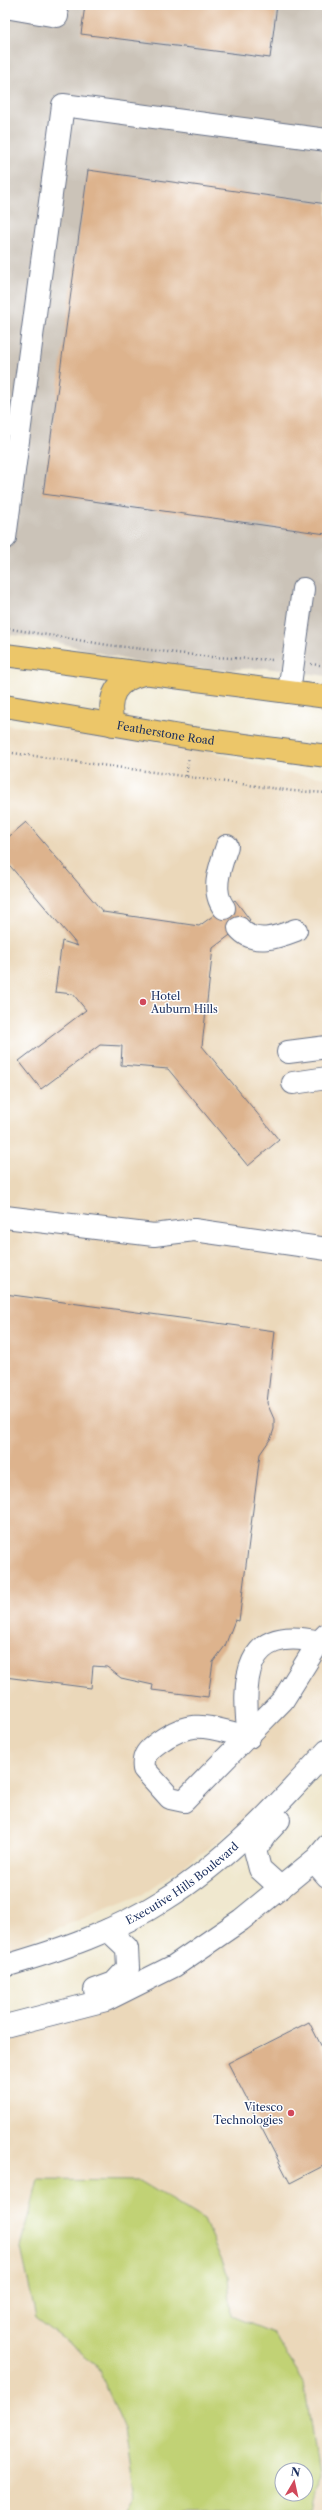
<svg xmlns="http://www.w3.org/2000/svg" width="332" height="2520" viewBox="0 0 332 2520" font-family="'Libre Caslon Text',serif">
	<rect width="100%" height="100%" fill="#fff"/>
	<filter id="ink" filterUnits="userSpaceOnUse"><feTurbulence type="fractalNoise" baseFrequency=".025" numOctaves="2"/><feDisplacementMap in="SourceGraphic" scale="8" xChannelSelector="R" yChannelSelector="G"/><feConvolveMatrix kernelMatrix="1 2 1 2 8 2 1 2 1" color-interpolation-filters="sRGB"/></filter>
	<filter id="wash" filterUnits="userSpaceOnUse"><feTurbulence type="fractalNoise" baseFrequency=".012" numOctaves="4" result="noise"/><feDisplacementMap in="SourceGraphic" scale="16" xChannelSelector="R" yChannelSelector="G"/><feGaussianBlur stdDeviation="0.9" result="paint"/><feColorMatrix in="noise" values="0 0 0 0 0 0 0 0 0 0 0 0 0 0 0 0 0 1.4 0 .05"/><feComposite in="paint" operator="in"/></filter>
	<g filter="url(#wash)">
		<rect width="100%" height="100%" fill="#f0e8cf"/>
		<path fill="#ebd8ba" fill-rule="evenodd" d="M5 725 123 736 211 751 280 772 327 778V1726L297 1766 270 1795 239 1824 195 1858 143 1894 5 1950Z
			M327 1853V2515H5V2032L164 1976ZM282 2470H306V2494H282Z"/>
		<path fill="#cbc3b8" d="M5 5H327V676L266 668 217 670 135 662 44 639 5 634Z"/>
		<path fill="#c1d274" stroke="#6e8069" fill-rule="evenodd" d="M38 2180 140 2181 204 2220 228 2275 231 2316 273 2333 304 2382 318 2474 311 2515H123L135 2495 125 2429 96 2364 36 2318 21 2248ZM282 2470H306V2494H282Z"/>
		<g id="blocks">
			<path fill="#ddb38d" d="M85 5H277L270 58 81 34Z
				M88 170 327 204 326 534 43 494Z
				M26 822 103 912 199 926 235 900 250 920 213 948 202 1046 279 1140 248 1166 168 1069 121 1065 122 1046 100 1045 41 1089 19 1061 86 1010 73 994 55 992 62 941 78 946 5 860V840Z
				M5 1294 275 1331 267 1403 274 1419V1429L271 1438 260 1454 239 1621 235 1620 225 1646 213 1662 208 1697 152 1690 153 1685 121 1678 107 1667 93 1666 91 1688 5 1677Z
				M309 2022 327 2057V2164L290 2183 228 2063Z"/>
		</g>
	</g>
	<g filter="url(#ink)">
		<use href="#blocks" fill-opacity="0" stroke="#667086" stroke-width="1"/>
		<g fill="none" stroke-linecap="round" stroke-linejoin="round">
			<defs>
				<g id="minor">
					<path d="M5 7 57 16"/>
					<path d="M5 538 63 105 327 140"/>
					<path d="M289 692 303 589"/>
					<path d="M224 908C210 890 221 865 227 846"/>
					<path d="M239 928C254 946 278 937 296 930"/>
					<path d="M288 1052 327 1047"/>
					<path d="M293 1083 327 1078"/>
					<path d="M5 1217 154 1235 194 1230 327 1249"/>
					<path d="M249 1737C209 1728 194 1717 159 1742 148 1750 142 1755 144 1769L170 1798 184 1801 283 1700 319 1642 327 1634"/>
					<path d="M249 1737C242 1680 243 1624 319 1642"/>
					<path d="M279 1820 266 1834 255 1850 260 1869 281 1888"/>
					<path d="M314 1861 327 1876"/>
					<path id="s1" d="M5 1966C60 1950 116 1931 164 1900 227 1861 278 1805 327 1751"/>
					<path d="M95 1990 114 1983 128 1968 127 1948 108 1930"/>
					<path d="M5 2026 106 2000 174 1966 241 1920 317 1858 327 1846"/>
				</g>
				<g id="major">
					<path d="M5 655 327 697"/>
					<path id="s2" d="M5 706 192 738 327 756"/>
					<path d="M113 725C107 696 115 681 143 674"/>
				</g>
			</defs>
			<use href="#minor" stroke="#667086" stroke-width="24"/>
			<use href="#major" stroke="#667086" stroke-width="24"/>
			<path stroke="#667086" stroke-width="2.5" stroke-dasharray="1 3" stroke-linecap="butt" d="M5 628 108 645 211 657 274 660
				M311 664 327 666
				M5 752 293 791 327 793
				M186 776 189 757"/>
			<use href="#minor" stroke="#fff" stroke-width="22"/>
			<use href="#major" stroke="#ecc669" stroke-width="22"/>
		</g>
	</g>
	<g fill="#d1495b" stroke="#fff" stroke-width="1.5">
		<circle cx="143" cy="1002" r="4"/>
		<circle cx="291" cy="2113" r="4"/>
	</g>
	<g text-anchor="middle" stroke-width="3" stroke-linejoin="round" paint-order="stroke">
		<g font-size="11" fill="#1b2f5e" stroke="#fff">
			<text dy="4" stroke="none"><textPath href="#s2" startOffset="163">Featherstone Road</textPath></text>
			<text dy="4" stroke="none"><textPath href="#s1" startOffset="197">Executive Hills Boulevard</textPath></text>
		</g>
		<g font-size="11" fill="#1b2f5e" stroke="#fff" text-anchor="start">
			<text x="151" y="1000">Hotel<tspan x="151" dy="13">Auburn Hills</tspan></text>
			<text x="283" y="2111" text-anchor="end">Vitesco<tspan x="283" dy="13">Technologies</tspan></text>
		</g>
	</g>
	<rect width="332" height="2520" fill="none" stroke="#fff" stroke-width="20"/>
	<g transform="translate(294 2482) rotate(9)"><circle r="19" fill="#ffffff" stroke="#a4acbf"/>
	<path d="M0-3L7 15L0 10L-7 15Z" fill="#d1495b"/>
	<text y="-6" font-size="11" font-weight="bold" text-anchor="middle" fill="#1b2f5e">N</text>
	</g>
</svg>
